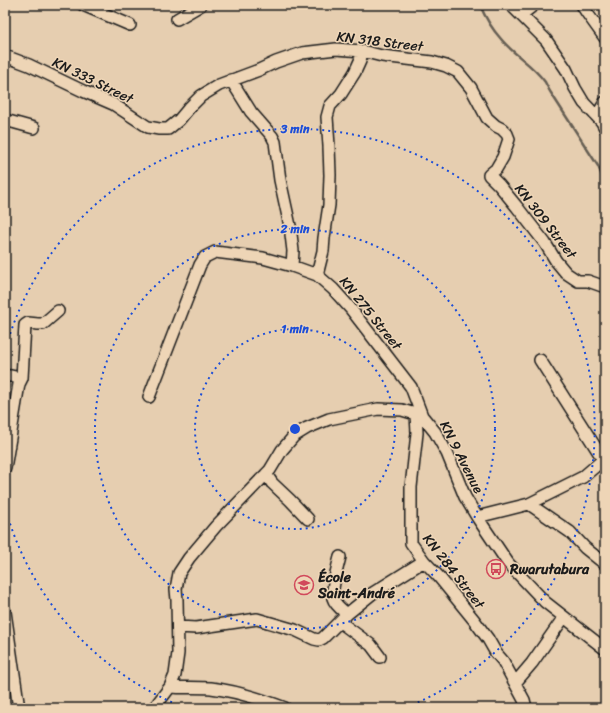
<svg xmlns="http://www.w3.org/2000/svg" width="610" height="713" viewBox="0 0 610 713" font-family="Sriracha,sans-serif">
	<rect width="100%" height="100%" fill="#e6ceb0"/>
	<filter id="ink" filterUnits="userSpaceOnUse"><feTurbulence type="fractalNoise" baseFrequency=".025" numOctaves="2"/><feDisplacementMap in="SourceGraphic" scale="8" xChannelSelector="R" yChannelSelector="G"/><feConvolveMatrix kernelMatrix="1 2 1 2 8 2 1 2 1" color-interpolation-filters="sRGB"/></filter>
	<g filter="url(#ink)">
		<g fill="none" stroke-linecap="round" stroke-linejoin="round">
			<path stroke="#665e53" stroke-width="2.5" d="M480 5C485 17 492 29 501 39 514 55 533 65 545 82 547 86 549 90 551 93L598 166 605 183"/>
			<defs>
				<path id="minor" d="M83 5 130 25
					M511 5 546 40 566 69 575 88 584 103 602 122 605 128
					M582 5 587 13 605 38
					M521 15 534 5
					M177 19 201 5
					M5 56 29 65 83 91 113 104 148 127 159 129H168L179 120 189 108 201 96 219 85 259 70 276 62 302 53 336 49 362 51 382 56 432 62 446 66 458 72 471 88 487 118 496 126 502 129 507 134 509 139 503 157 496 169 489 175 499 185 517 207 545 243 556 261 566 273 578 281H588L605 287
					M231 80 251 112 272 136 275 142 280 180 290 226 293 251 292 266
					M597 116 605 102
					M5 120 34 128
					M317 275 323 251 324 238 329 205 330 175 329 146 327 117 330 106 341 94 355 72 360 61 362 51
					M540 360 603 459
					M5 376C12 375 15 378 22 378L19 384 5 468
					M22 378 25 325 28 323 38 324H43L58 311
					M149 397 200 265 205 257 215 252 263 258 292 266 317 275 333 289 350 308 411 387 422 416
					M416 414 417 433 411 487V543L424 561 439 577 474 620 488 639 496 653 503 661 524 700 526 708
					M266 474 272 483 290 500 308 519
					M529 504 570 532 585 548 605 564
					M477 517 529 504 583 477 605 458
					M340 557C338 565 331 590 333 598 335 605 342 610 347 614
					M5 612 18 702 17 708
					M340 622 371 645 380 657
					M178 627 196 628 257 619 295 630 314 639 319 640 323 638 347 614 373 593 424 561
					M515 683 532 663 564 617
					M170 687C183 688 198 687 211 688 236 691 261 699 285 708
					M154 708 170 687 175 675 178 653 177 600 176 589 179 573 189 558 216 526 270 470 282 450 294 436 307 428 329 419 378 409 402 410 422 416 435 432 447 453 465 497 477 517 508 563 545 602 605 649"/>
			</defs>
			<use href="#minor" stroke="#1c1c1c" stroke-width="14"/>
			<use href="#minor" stroke="#eed5b6" stroke-width="11"/>
		</g>
	</g>
	<g fill="none" stroke="#1d4ed8" stroke-width="2" stroke-dasharray="2 4">
		<circle cx="295" cy="429" r="100"/>
		<circle cx="295" cy="429" r="200"/>
		<path d="M183 707A300 300 0 0 1 5 507M5 351A300 300 0 1 1 407 707"/>
	</g>
	<defs>
		<symbol id="bus-ring" viewBox="-11 -11 22 22"><circle r="9.5" fill="#eed5b6" stroke="#d1495b" stroke-width="1.5"/><path d="M-5-6H5V4H4V6H2V4H-2V6H-4V4H-5ZM-3.5-4V0h7V-4ZM-3.5 1.2v1.5H-2V1.2ZM2 1.2v1.5H3.5V1.2Z" fill="#d1495b"/></symbol>
		<symbol id="school-ring" viewBox="-11 -11 22 22"><circle r="9.5" fill="#eed5b6" stroke="#d1495b" stroke-width="1.5"/><path d="M0-5L7-2L0 1L-7-2ZM-4 1L0 2.5L4 1V4Q0 6-4 4Z" fill="#d1495b"/></symbol>
	</defs>
	<g fill-rule="evenodd">
		<use href="#bus-ring" x="485" y="558" width="22" height="22"/>
		<use href="#school-ring" x="293" y="574" width="22" height="22"/>
	</g>
	<g text-anchor="middle" stroke-width="3" stroke-linejoin="round" paint-order="stroke">
		<g font-size="14" fill="#1c1c1c" stroke="#eed5b6">
			<text transform="translate(380 41) rotate(7)" y="5">KN 318 Street</text>
			<text transform="translate(93 80) rotate(26)" y="5">KN 333 Street</text>
			<text transform="translate(546 221) rotate(52)" y="5">KN 309 Street</text>
			<text transform="translate(371 313) rotate(51)" y="5">KN 275 Street</text>
			<text transform="translate(462 457) rotate(63)" y="5">KN 9 Avenue</text>
			<text transform="translate(454 571) rotate(52)" y="5">KN 284 Street</text>
		</g>
		<g font-size="14" font-weight="bold" fill="#1c1c1c" stroke="#eed5b6" text-anchor="start">
			<text x="510" y="574">Rwarutabura</text>
			<text x="318" y="582">École<tspan x="318" dy="16">Saint-André</tspan></text>
		</g>
	</g>
	<circle cx="295" cy="429" r="6" fill="#1d4ed8" stroke="#eed5b6" stroke-width="2"/>
	<g font-size="12" text-anchor="middle" font-weight="bold" fill="#1d4ed8" stroke="#eed5b6" stroke-width="3" stroke-linejoin="round" paint-order="stroke">
		<text x="295" y="133">3 min</text>
		<text x="295" y="233">2 min</text>
		<text x="295" y="333">1 min</text>
	</g>
	<rect width="610" height="713" fill="none" stroke="#eed5b6" stroke-width="20"/>
	<rect x="10" y="10" width="590" height="693" fill="none" stroke="#1c1c1c" stroke-width="1.5" filter="url(#ink)"/>
</svg>
